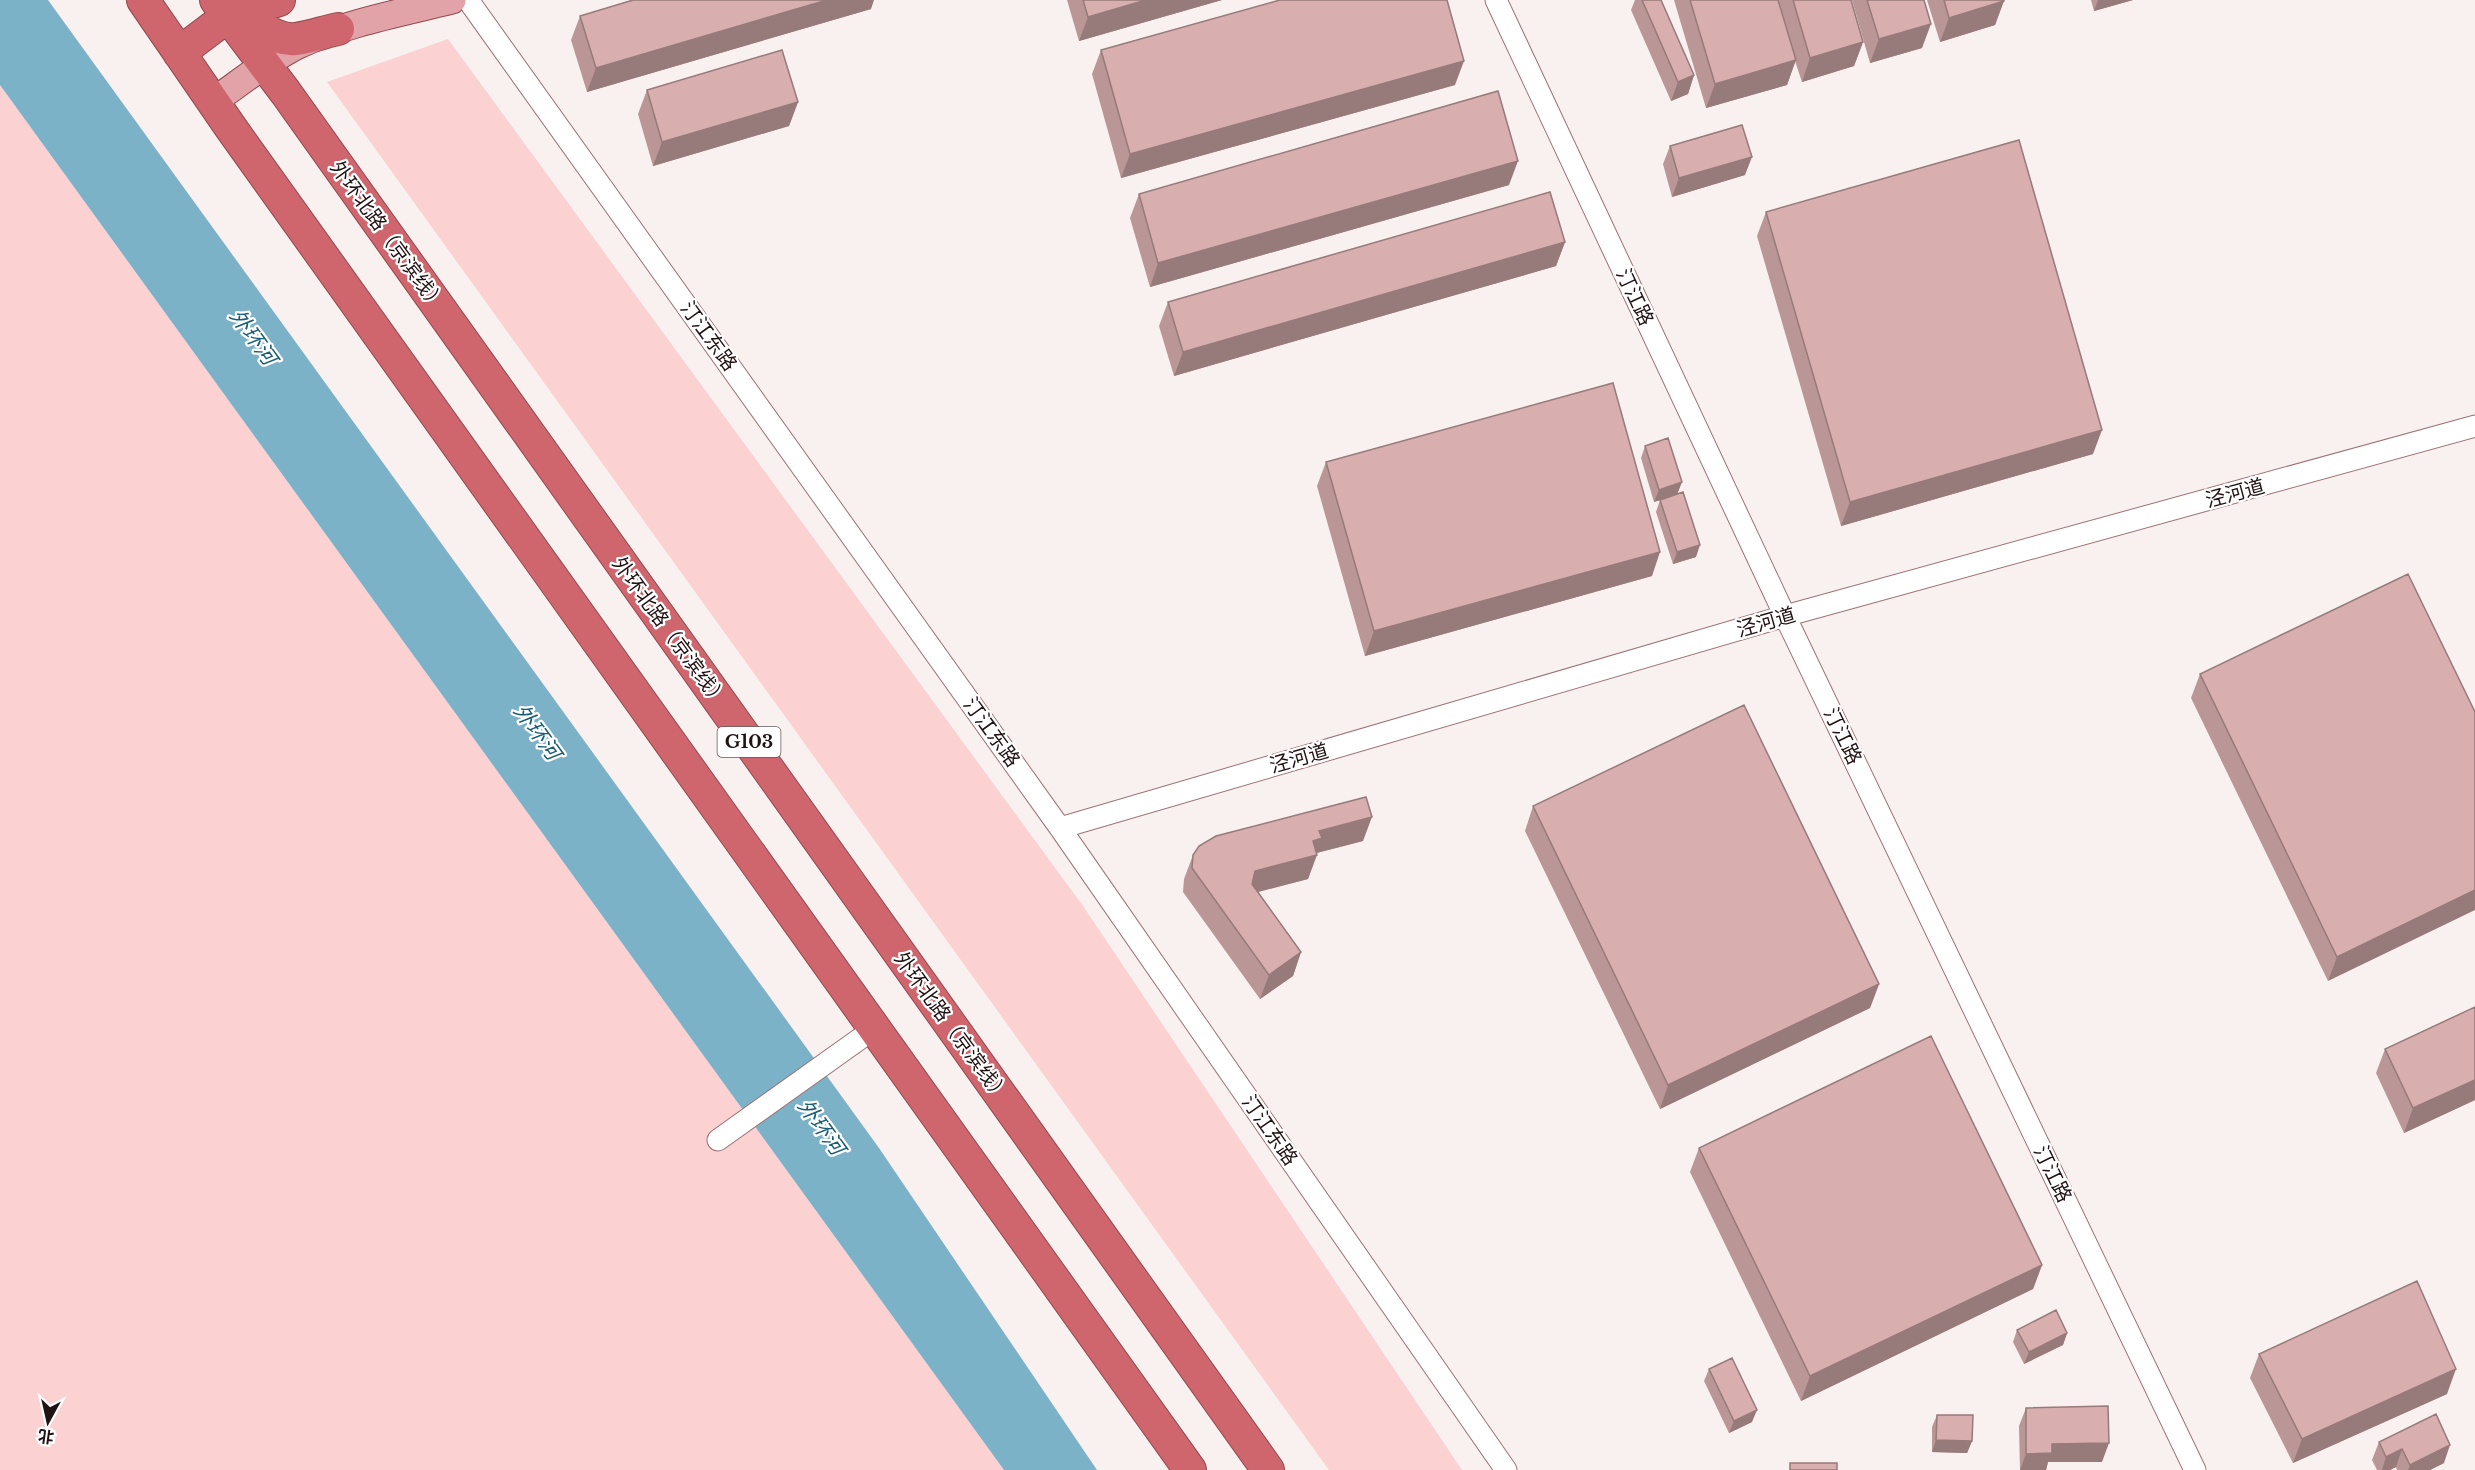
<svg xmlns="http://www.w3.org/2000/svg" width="2475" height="1470" viewBox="0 0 2475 1470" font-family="'Libre Baskerville','Noto Sans SC',serif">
	<rect width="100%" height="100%" fill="#f9f0f0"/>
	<path fill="#fbd1d2" d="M448 39 1083 906 1462 1470H1329L327 82Z
		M0 85 1004 1470H0Z"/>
	<path fill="#7cb2c8" d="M0 0H48L879 1148 1097 1470H1004L0 85Z"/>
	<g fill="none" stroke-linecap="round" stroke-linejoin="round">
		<defs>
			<path id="minor" d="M468 0 1060 828 1506 1470
				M1496 0 1785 616 2195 1470
				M1060 828 1785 616 2475 426
				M718 1140 875 1028"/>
			<path id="major" d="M214 101C241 82 268 60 298 45 346 23 401 13 452 0"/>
			<path id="highway" d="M143 0 231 128 1190 1470
				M216 0 286 93 1268 1470
				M244 0C250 22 273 41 296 39 310 37 324 32 338 29
				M179 53 228 16 279 0"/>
		</defs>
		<use href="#minor" stroke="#9b7475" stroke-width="23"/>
		<use href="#major" stroke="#92494e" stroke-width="29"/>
		<use href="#highway" stroke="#92494e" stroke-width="34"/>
		<use href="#minor" stroke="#fff" stroke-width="21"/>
		<use href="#major" stroke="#e2a3a8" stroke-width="27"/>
		<use href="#highway" stroke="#cf666e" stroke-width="32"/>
	</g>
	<path fill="#ba9696" d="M1067 0H1222L1079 41Z
		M1635 0H1661L1694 75 1688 94 1671 101 1631 10Z
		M1674 0H1851L1863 42 1854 66 1802 82 1795 61 1787 85 1706 108Z
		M1852 0H1924L1922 48 1870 63Z
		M1927 0H2004L1995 25 1940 42Z
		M2091 0H2133L2094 11Z
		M871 9 587 92 571 40 580 16Z
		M1101 50 1455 85 1121 178 1092 74Z
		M647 90 798 102 789 126 653 166 638 114Z
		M1670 146 1745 175 1672 197 1663 164Z
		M1509 185 1150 287 1130 218 1139 194Z
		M1766 212 2093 454 1841 526 1757 236Z
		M1565 242 1556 266 1174 376 1159 326 1168 302Z
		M1645 446 1678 494 1696 557 1673 564 1656 512 1660 500 1654 502 1641 458Z
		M1326 462 1652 576 1365 656 1317 486Z
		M2200 674 2475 712 2328 981 2191 698Z
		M1533 806 1879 984 1870 1008 1660 1109 1525 831Z
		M1363 841 1317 853 1308 879 1258 892 1301 952 1293 976 1260 999 1183 892 1184 879 1193 855Z
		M2475 1007V1100L2404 1133 2376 1073 2385 1049Z
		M1699 1148 2042 1265 2033 1289 1801 1401 1690 1172Z
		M2017 1330 2067 1333 2063 1345 2024 1364 2013 1342Z
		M2259 1354 2447 1394 2293 1463 2250 1378Z
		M1709 1369 1752 1422 1729 1433 1704 1381Z
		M2026 1408 2102 1462H2048L2046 1470H2020L2019 1426Z
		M1937 1415 1972 1441 1967 1453 1932 1452V1427Z
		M2379 1442 2444 1463 2430 1470H2397L2396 1467 2390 1470H2377L2372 1460Z"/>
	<path fill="#977a7a" d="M827 0H874L871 9 587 92 596 68Z
		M1146 0H1222L1079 41 1088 17Z
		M2098 0H2133L2094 11Z
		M2004 1 1995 25 1940 42 1949 18Z
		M1931 24 1922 48 1870 63 1879 39Z
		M1863 42 1854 66 1802 82 1810 58Z
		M1796 60 1787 85 1706 108 1715 84Z
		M1464 61 1455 85 1121 178 1130 154Z
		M1694 75 1688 94 1671 101 1678 82Z
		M798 102 789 126 653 166 662 142Z
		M1752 157 1745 175 1672 197 1679 178Z
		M1518 161 1509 185 1150 287 1158 263Z
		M1565 242 1556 266 1174 376 1183 352Z
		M2102 430 2093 454 1841 526 1850 502Z
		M1682 482 1677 495 1654 502 1659 490Z
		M1700 545 1696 557 1673 564 1677 552Z
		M1660 552 1652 576 1365 656 1374 631Z
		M1372 817 1363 841 1316 853 1317 855 1308 879 1246 895 1255 871 1313 841 1319 831Z
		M2475 890V910L2328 981 2337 957Z
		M1301 952 1293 976 1260 999 1269 975Z
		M1879 984 1870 1008 1660 1109 1668 1085Z
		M2475 1080V1100L2404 1133 2413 1108Z
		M2042 1265 2033 1289 1801 1401 1810 1376Z
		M2067 1333 2063 1345 2024 1364 2029 1352Z
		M2456 1369 2447 1394 2293 1463 2302 1439Z
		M1757 1410 1752 1422 1729 1433 1734 1421Z
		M1936 1440 1972 1441 1967 1453 1932 1452Z
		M2109 1443 2102 1462H2048L2046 1470H2020L2026 1454 2052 1444Z
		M2450 1445 2444 1463 2430 1470H2408L2410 1465Z
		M2402 1449 2396 1467 2390 1470H2382L2386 1457Z"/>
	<path fill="#d8aeaf" stroke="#977a7a" stroke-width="1.5" d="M633 0H827L596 68 580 16Z
		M1083 0H1146L1088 17Z
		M1280 0H1447L1464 61 1130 154 1101 50Z
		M1642 0H1661L1694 75 1678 82Z
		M1690 0H1778L1796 60 1715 84Z
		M1793 0H1851L1863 42 1810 58Z
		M1867 0H1924L1931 24 1879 39Z
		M1944 0H2004V1L1949 18Z
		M782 50 798 102 662 142 647 90Z
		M1498 91 1518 161 1158 263 1139 194Z
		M1742 125 1752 157 1679 178 1670 146Z
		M2019 140 2102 430 1850 502 1766 212Z
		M1550 192 1565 242 1183 352 1168 302Z
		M1613 383 1660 552 1374 631 1326 462Z
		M1668 438 1682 482 1659 490 1645 446Z
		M1683 492 1700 545 1677 552 1660 500Z
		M2408 574 2475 712V890L2337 957 2200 674Z
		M1744 705 1879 984 1668 1085 1533 806Z
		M1366 797 1372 817 1319 831 1322 838 1313 841 1317 855 1255 871 1252 884 1301 952 1269 975 1192 868 1193 855 1199 846 1216 836Z
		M2475 1007V1080L2413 1108 2385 1049Z
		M1931 1036 2042 1265 1810 1376 1699 1148Z
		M2417 1281 2456 1369 2302 1439 2259 1354Z
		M2056 1310 2067 1333 2029 1352 2017 1330Z
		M1732 1358 1757 1410 1734 1421 1709 1369Z
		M2108 1406 2109 1443 2052 1444V1453L2026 1454V1408Z
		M2436 1414 2450 1445 2410 1465 2402 1449 2386 1457 2379 1442Z
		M1937 1415H1973L1972 1441 1936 1440Z
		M1790 1463H1837V1470H1790Z"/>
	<g text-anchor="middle" stroke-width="4.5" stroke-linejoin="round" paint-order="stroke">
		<rect fill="#fff" stroke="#64595a" stroke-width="1.5" x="717.5" y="727" width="63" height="30" rx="4.5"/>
		<g font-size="18" font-weight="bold" fill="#211213">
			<text x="749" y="748">G103</text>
		</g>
		<g font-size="20" fill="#211213" stroke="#fff">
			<text transform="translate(388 236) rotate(54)" y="7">外环北路（京滨线）</text>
			<text transform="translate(1635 297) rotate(65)" y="7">汀江路</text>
			<text transform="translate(709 336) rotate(54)" y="7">汀江东路</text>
			<text transform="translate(2235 493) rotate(-15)" y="7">泾河道</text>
			<text transform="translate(1766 622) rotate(-16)" y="7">泾河道</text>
			<text transform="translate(670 632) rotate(54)" y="7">外环北路（京滨线）</text>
			<text transform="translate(992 732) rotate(54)" y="7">汀江东路</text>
			<text transform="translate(1843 736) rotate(64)" y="7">汀江路</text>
			<text transform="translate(1299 758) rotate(-16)" y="7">泾河道</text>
			<text transform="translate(952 1027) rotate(54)" y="7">外环北路（京滨线）</text>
			<text transform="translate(1270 1130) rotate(55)" y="7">汀江东路</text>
			<text transform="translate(2053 1174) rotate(64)" y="7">汀江路</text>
		</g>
		<g font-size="21" font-style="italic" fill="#195e76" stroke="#fff">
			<text transform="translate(253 337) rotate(54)" y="7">外环河</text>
			<text transform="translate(537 732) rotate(54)" y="7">外环河</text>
			<text transform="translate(821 1127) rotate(54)" y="7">外环河</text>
		</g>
	</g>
	<g transform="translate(48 1422) rotate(188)" stroke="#ffffff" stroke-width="4.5" paint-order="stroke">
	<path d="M0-4.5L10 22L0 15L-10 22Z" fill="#211213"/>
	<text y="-9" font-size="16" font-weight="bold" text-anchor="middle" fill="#211213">北</text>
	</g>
</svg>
